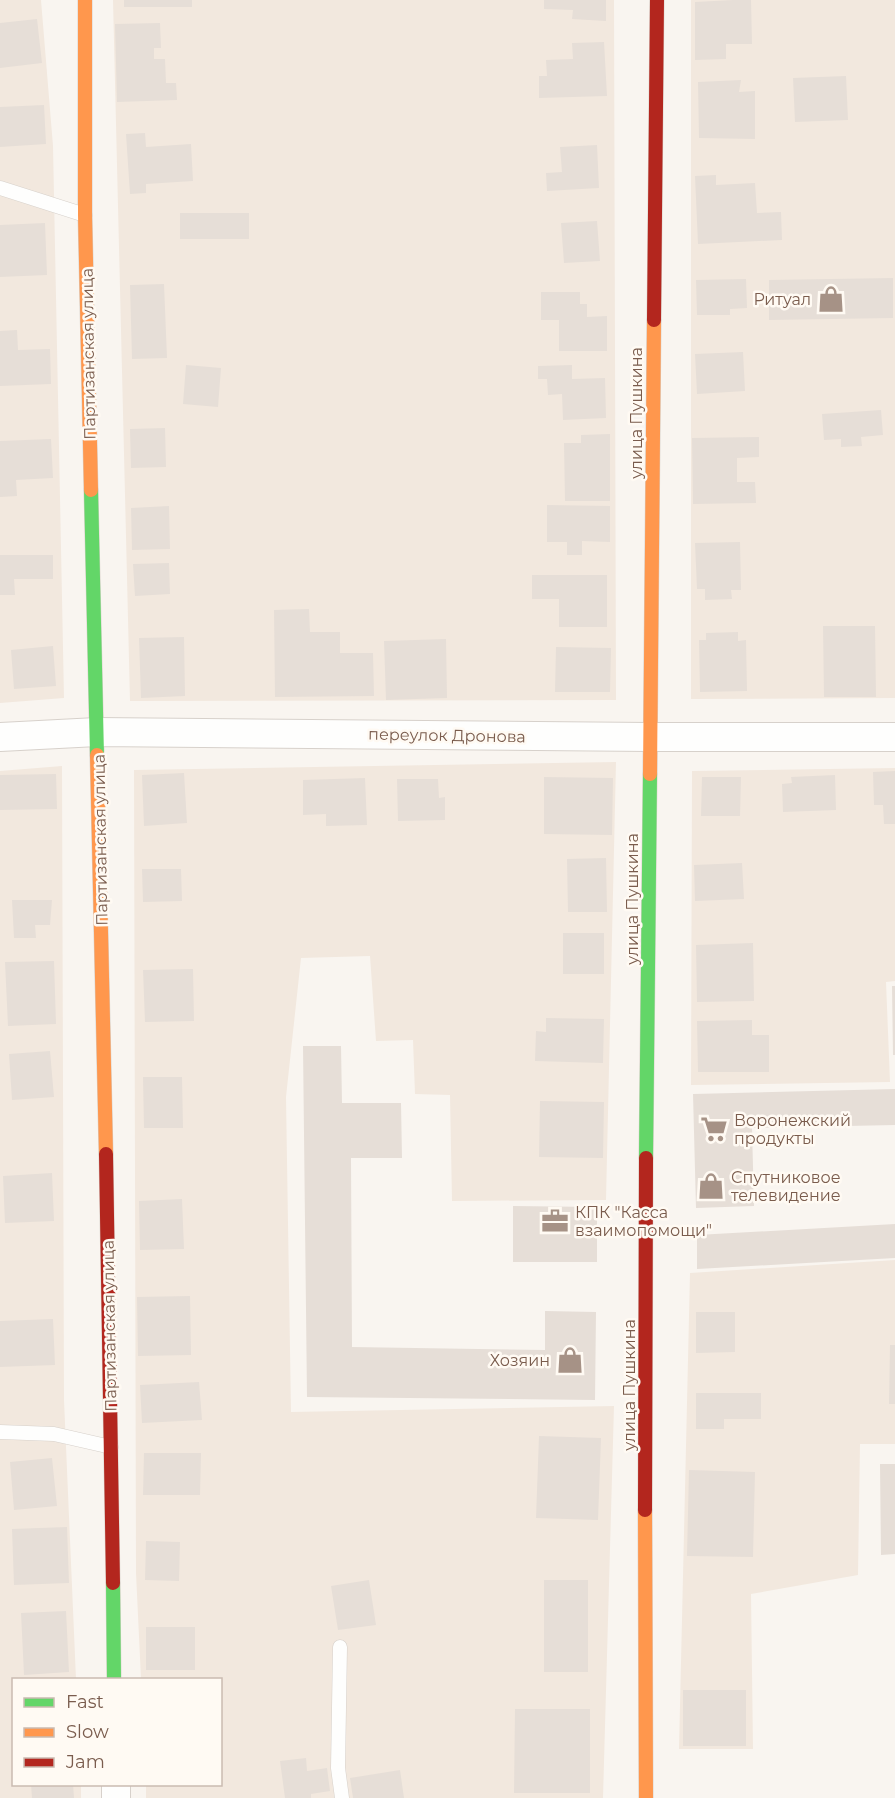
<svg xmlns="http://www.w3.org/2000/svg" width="895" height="1798" viewBox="0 0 895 1798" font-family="Montserrat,sans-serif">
	<rect width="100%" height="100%" fill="#f9f5f0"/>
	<path fill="#f2e8de" d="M0 0H41L53 146 64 698 0 703Z
		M113 0H614L616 700 130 701Z
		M691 0H895V698L691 699Z
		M616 762 606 1200 452 1201 450 1095 415 1094 413 1040 376 1041 370 956 301 958 286 1097 291 1412 614 1406 603 1798H146V1785L220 1784V1680L141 1679 136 1573 134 770Z
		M62 766 64 1400 76 1679 14 1680V1784L81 1785V1798H0V771Z
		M895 768V981L886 982 890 1082 691 1085 692 771Z
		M895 1260V1444H860L858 1575 751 1594 753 1749H679L690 1273Z"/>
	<path fill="#e6ded7" d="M124 0H192V7H124Z
		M544 0H606V21L572 19 573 10 544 9Z
		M733 0H751L752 44H726V59L695 60V2Z
		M37 19 42 63 0 68V23Z
		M160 23 161 48H154V59H165L166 83H176L177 100 117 102 115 24Z
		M604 42 607 96 539 98V76H547L546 60 573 59 572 43Z
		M846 76 848 120 795 122 793 78Z
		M741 80 739 92 755 91V139L699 138 698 82Z
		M44 105 46 144 0 147V107Z
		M145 133 146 147 191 144 193 181 146 184V193L130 194 126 134Z
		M597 145 599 188 547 191 546 173 562 172 560 147Z
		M716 175V185L755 183 757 213 781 212 782 240 698 244 695 176Z
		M180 213H249V239H180Z
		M597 221 600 261 564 263 561 223Z
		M45 223 47 275 0 277V225Z
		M893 278V318L769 320V280Z
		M746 279 747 308 730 309V315H697L696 280Z
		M164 284 167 358 132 359 130 285Z
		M541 292H580V304H587V317L607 316V351H559V320H541Z
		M17 330 18 350 50 349 51 384 0 386V331Z
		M743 352 745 391 697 394 695 354Z
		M186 365 221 368 218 407 183 404Z
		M572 365V379L605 378 606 418 563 420 562 394 548 395 547 379H538V366Z
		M881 410 883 435 861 437 862 446 841 447V439L824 440 822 414Z
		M165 428 166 467 131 468 130 429Z
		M610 434V501H565L564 443H581V435Z
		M759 437V457L737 458V482H755L756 503 693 504 692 438Z
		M51 439 53 478 16 480 17 496 0 497V441Z
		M547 505 610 506V542L582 541V555H567V542H547Z
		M169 506 170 549 132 550 131 508Z
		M740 542 741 590H731L732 599 705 600V589H697L695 543Z
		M0 555H53V579H14L15 595H0Z
		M169 563 170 594 135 596 133 564Z
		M532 575H607V627H559V599H532Z
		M309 609 310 632H340V653H373L374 696 275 697 274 610Z
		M823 626H875L876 697H824Z
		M738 632V641L746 640 747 691 700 692 699 640H706V633Z
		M184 637 185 696 141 698 139 638Z
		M446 639 447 698 386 700 384 641Z
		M53 646 56 686 14 689 11 650Z
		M556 647 611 648 610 692H555Z
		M895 771V824H884L883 805H874L873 772Z
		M184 773 187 823 144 826 142 775Z
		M56 774 57 809 0 810V775Z
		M835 775 836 810 783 812 782 784 792 783 791 777Z
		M544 777 613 778 612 835 544 834Z
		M702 777H741L740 816H701Z
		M365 778 367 825 326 826V814L303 815V780Z
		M397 779H438L439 798 445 797V820L398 821Z
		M606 858 607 912H568L567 859Z
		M742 863 744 899 695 901 694 865Z
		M142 869H181L182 901 143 902Z
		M12 900H52L50 925H35L36 938H14Z
		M563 933H604V974H563Z
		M753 943 754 1001 697 1002 696 945Z
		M54 961 56 1024 8 1026 5 962Z
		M193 969 194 1021 145 1022 143 970Z
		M892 986H895V1055H893Z
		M546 1018 604 1019 603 1063 535 1061 536 1031 546 1032Z
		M752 1020V1035H769V1072H698L697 1021Z
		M303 1046H341L342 1103H401L402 1158H351L352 1347 545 1350V1311L596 1312 595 1400 307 1397Z
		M50 1051 54 1097 12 1100 9 1054Z
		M143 1077H182L183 1128H144Z
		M895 1089V1125L752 1128 754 1206 696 1208 693 1094Z
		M540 1101 604 1102 603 1158 539 1157Z
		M52 1173 54 1221 5 1223 3 1176Z
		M182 1199 184 1249 140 1250 139 1201Z
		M513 1206 597 1207V1262H513Z
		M895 1224V1258L697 1269V1235Z
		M190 1296 191 1355 138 1356 137 1297Z
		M696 1312H735V1352L696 1353Z
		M53 1319 55 1365 0 1367V1321Z
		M890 1345H895V1404H889Z
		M199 1382 202 1420 142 1423 140 1385Z
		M696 1393H761V1419H724V1429H696Z
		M539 1436 601 1438 598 1520 536 1518Z
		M144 1453H201L200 1495H143Z
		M52 1458 57 1506 14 1510 10 1462Z
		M880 1464H895V1554L881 1555Z
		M689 1470 755 1472 753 1557 687 1556Z
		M67 1527 69 1583 14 1585 12 1529Z
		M146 1541 180 1542 179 1581 145 1580Z
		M369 1580 376 1625 338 1630 331 1586Z
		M544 1580H588V1672H544Z
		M66 1611 69 1672 24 1675 21 1613Z
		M146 1627H195V1670H146Z
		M683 1690H746V1746H683Z
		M515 1709H590V1793H514Z
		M306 1758 307 1771 327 1768 330 1791 311 1794V1798H285L280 1761Z
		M400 1770 404 1798H353L350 1778Z
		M31 1784H73L74 1798H32Z"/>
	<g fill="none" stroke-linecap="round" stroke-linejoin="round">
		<defs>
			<path id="lane" d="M0 188 85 215
				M0 1432 54 1434 111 1447
				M340 1647 338 1768 342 1798"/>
			<path id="street" d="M0 737 97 732 650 737H895
				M116 1784V1798"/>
			<path id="fast" d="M91 490 97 755
				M646 1158 650 774
				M113 1583 114 1680"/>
			<path id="slow" d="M85 0V215L91 490
				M97 755 106 1154
				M650 774 654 320
				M645 1510 646 1798"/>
			<path id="jam" d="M654 320 657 0
				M106 1154 113 1583
				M645 1510 646 1158"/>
		</defs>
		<use href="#lane" stroke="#d7d1cb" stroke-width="15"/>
		<use href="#street" stroke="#d7d1cb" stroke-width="30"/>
		<use href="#fast" stroke="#d9d2cb" stroke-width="15"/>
		<use href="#slow" stroke="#d9d2cb" stroke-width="15"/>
		<use href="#jam" stroke="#d9d2cb" stroke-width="15"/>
		<use href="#lane" stroke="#fefefd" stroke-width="14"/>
		<use href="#street" stroke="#fefefd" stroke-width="28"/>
		<use href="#fast" stroke="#63d668" stroke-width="14"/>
		<use href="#slow" stroke="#ff974d" stroke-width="14"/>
		<use href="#jam" stroke="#b3261e" stroke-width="14"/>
	</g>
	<defs>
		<symbol id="shop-bare" viewBox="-9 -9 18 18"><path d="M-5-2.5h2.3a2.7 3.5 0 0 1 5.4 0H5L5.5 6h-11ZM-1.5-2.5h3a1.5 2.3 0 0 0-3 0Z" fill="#a69286" stroke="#fffaf3" stroke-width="2.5" paint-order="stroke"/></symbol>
		<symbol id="supermarket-bare" viewBox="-9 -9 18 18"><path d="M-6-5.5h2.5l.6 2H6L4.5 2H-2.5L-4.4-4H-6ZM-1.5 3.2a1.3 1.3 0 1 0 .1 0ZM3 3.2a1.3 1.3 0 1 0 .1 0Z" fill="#a69286" stroke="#fffaf3" stroke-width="2.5" paint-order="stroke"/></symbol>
		<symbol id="office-bare" viewBox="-9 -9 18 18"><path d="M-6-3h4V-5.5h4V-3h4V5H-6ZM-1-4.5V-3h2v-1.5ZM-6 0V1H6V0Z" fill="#a69286" stroke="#fffaf3" stroke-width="2.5" paint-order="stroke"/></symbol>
	</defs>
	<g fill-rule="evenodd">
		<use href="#shop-bare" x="812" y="280" width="38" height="38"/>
		<use href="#supermarket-bare" x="695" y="1110" width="38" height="38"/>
		<use href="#shop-bare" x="692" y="1167" width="38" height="38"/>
		<use href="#office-bare" x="536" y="1202" width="38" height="38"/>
		<use href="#shop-bare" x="551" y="1341" width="38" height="38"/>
	</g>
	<g text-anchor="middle" stroke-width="5" stroke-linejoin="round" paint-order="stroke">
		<g font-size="16" fill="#7a5c4d" stroke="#fffaf3" text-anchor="start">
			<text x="811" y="305" text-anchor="end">Ритуал</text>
			<text x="734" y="1126">Воронежский<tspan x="734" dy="18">продукты</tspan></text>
			<text x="731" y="1183">Спутниковое<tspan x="731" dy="18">телевидение</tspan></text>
			<text x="575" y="1218">КПК "Касса<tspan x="575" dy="18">взаимопомощи"</tspan></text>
			<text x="550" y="1366" text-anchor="end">Хозяин</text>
		</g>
		<g font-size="16" fill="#7a5c4d" stroke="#fffaf3">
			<text transform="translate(88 354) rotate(-91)" y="6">Партизанская улица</text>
			<text transform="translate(636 413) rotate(-90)" y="6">улица Пушкина</text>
			<text transform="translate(447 735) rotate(1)" y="6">переулок Дронова</text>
			<text transform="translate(100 840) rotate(-91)" y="6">Партизанская улица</text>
			<text transform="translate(632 899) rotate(-90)" y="6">улица Пушкина</text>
			<text transform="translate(109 1326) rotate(-91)" y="6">Партизанская улица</text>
			<text transform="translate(629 1385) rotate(-90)" y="6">улица Пушкина</text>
		</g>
	</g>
	<rect x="12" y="1678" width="210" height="108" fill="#fffaf3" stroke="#cabbb1" stroke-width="1.5"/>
	<rect x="24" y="1698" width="30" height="9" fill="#63d668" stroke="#cabbb1" stroke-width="1.5"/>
	<text x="66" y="1708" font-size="18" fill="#7a5c4d">Fast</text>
	<rect x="24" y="1728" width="30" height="9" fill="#ff974d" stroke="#cabbb1" stroke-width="1.5"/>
	<text x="66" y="1738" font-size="18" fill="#7a5c4d">Slow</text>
	<rect x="24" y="1758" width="30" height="9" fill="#b3261e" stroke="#cabbb1" stroke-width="1.5"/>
	<text x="66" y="1768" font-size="18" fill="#7a5c4d">Jam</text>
</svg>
